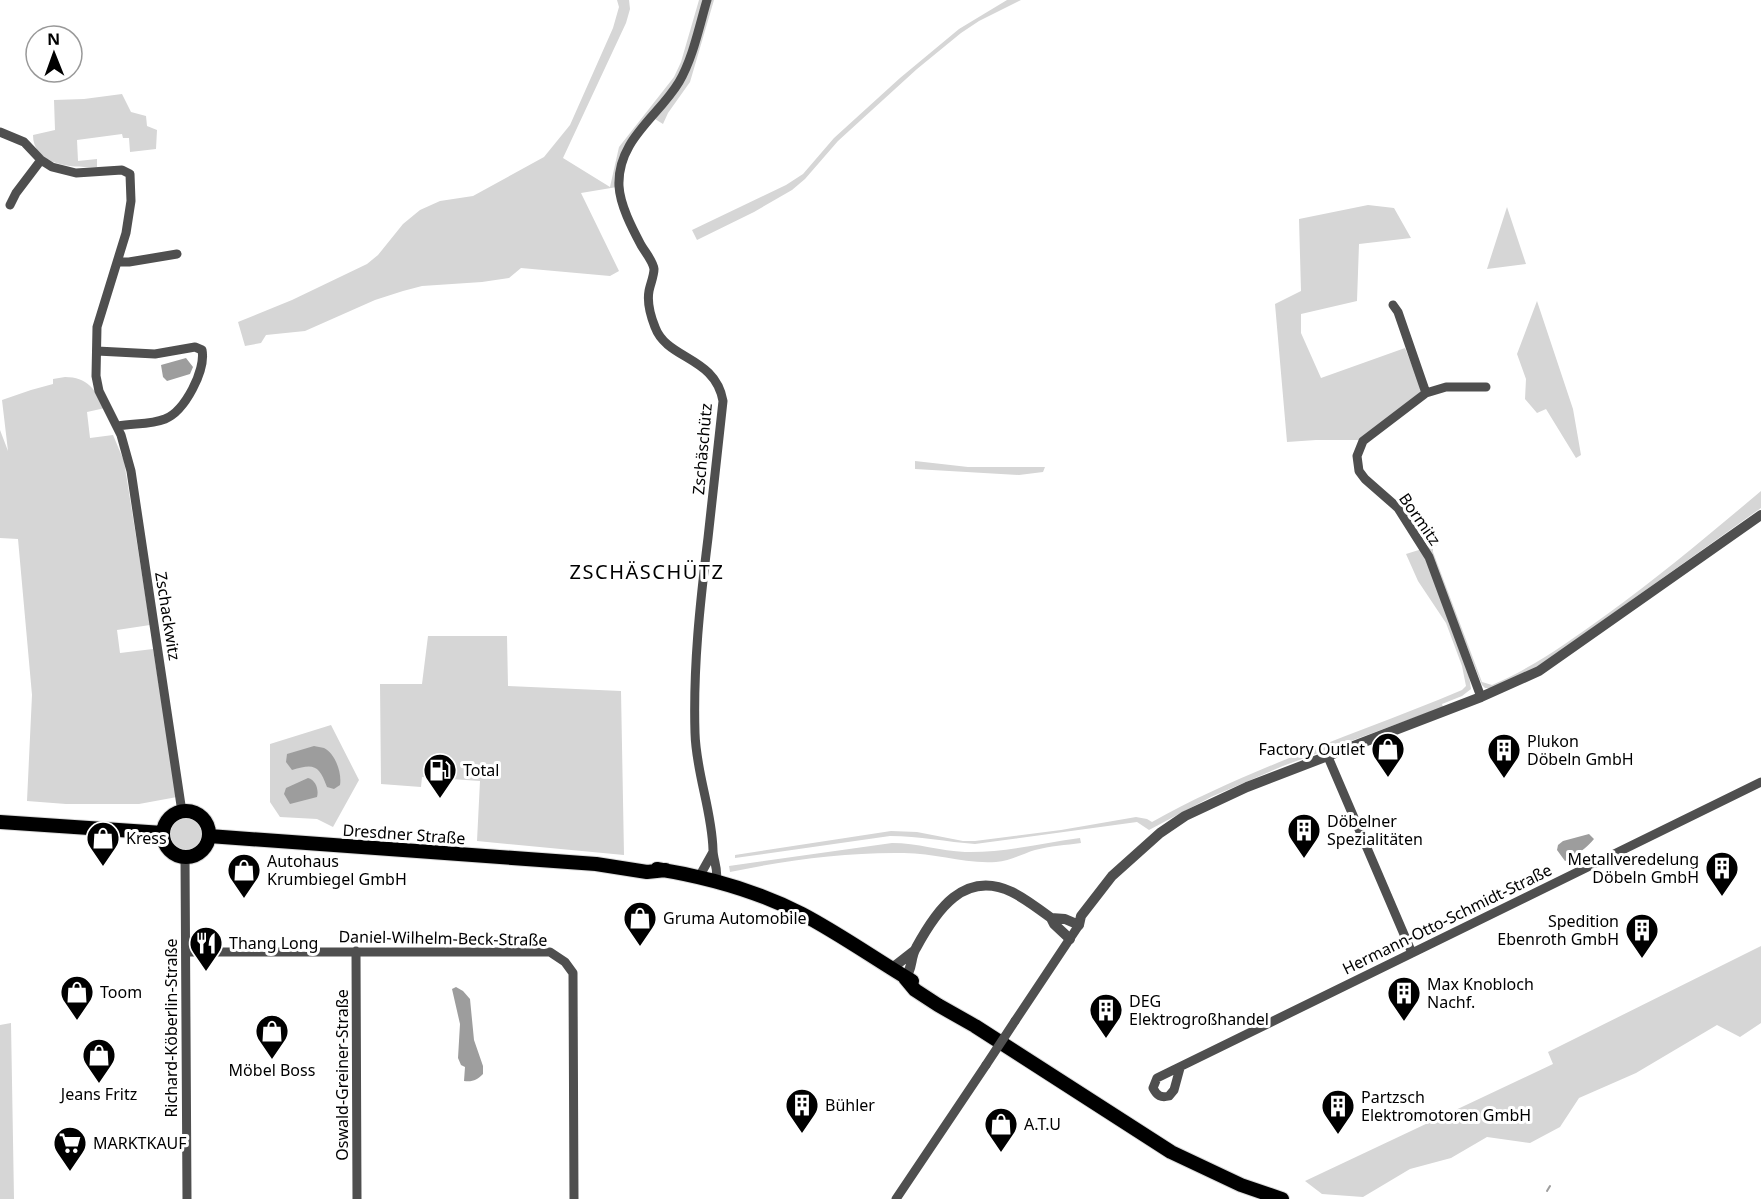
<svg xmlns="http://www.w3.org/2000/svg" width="1761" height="1199" viewBox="0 0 1761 1199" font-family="'Noto Sans',sans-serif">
	<rect width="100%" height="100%" fill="#fff"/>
	<path fill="#d6d6d6" d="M617 0H629L630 9 626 23 563 158 610 187 619 147 674 77 681 62 699 0H704L685 61 677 79 638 128 617 187 581 193 619 271 610 276 521 268 509 278 482 282 422 286 403 291 375 300 305 331 266 335 261 343 245 346 238 322 292 300 367 264 378 255 403 224 420 210 440 201 473 196 544 157 570 125 613 28 619 7Z
		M710 0H714L690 82 668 113 663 124 655 119 673 97Z
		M1007 0H1021L979 21 961 33 917 69 838 141 805 179 792 190 754 212 697 240 692 230 786 185 803 174 834 138 900 78 959 29Z
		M122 94 131 112 146 116 147 126 157 130 156 149 130 152 129 138H123L122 134 77 140 78 161 97 159V167C74 168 33 166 33 135L55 130 54 100 84 99Z
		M1368 205 1394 208 1411 238 1359 244 1357 301 1301 314V333L1321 378 1405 348 1423 393 1359 440H1316L1287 442 1275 304 1301 291 1299 219Z
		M1507 207 1526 264 1487 269Z
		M1537 301 1573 409 1581 455 1576 458 1546 409 1537 413 1525 399 1526 379 1517 354Z
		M65 377C87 377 96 390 105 408L87 412 90 438 113 435 124 461 150 625 117 630 120 653 153 649 177 797 139 804H66L27 801 32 695 18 539 0 538V430L8 451 2 400 31 390 53 384V379Z
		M915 461 968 467H1045L1043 472 1019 475 915 469Z
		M1761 491V508L1536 668 1491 688H1485L1482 685 1428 547 1438 544 1433 548V552L1482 682 1492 685C1536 666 1568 642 1606 615 1660 576 1710 534 1761 491Z
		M1422 549 1469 676 1471 689 1462 696 1442 704 1443 707 1283 766 1211 797 1149 830 1137 822 975 844C947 842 919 836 890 836L735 858V855L891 831 917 832 963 841H975L1061 830 1136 817 1147 819 1152 822C1250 767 1358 734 1462 690L1466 686 1462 666 1446 623 1418 581 1406 554Z
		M428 636H507L508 686 621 691 624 855 477 841 480 781 422 777 421 787 381 784 380 684H422Z
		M331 725 359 780 333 827 317 819 280 817 270 802V744Z
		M169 834a17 17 0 1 1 34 0a17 17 0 1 1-34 0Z
		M1080 838 1081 843C1066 845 1050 846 1035 850 1022 854 1010 861 996 862 963 864 936 853 904 853 847 852 787 860 730 872L729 866 892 843C917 843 941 851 965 852 1003 853 1043 843 1080 838Z
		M1761 946V1023L1740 1037 1717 1025 1636 1073 1579 1098 1560 1127 1530 1143 1487 1137 1451 1158 1410 1169 1363 1197 1322 1194 1305 1181 1553 1064 1548 1052Z
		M11 1023 14 1199H0V1025Z"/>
	<path fill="#9d9d9d" d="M186 358 193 367 190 374 167 381 163 377 161 365Z
		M314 746C317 747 321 747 324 748 336 754 342 774 340 785L334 789 327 787C319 765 314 763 292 770L286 762 287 754Z
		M308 778C316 780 319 790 317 797L290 804 284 794 286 788Z
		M1589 834 1594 839C1586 849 1576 855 1565 861L1557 850 1558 845 1563 841Z
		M456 987 463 991 470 999 474 1040 483 1066V1074C477 1080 473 1082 464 1081L465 1067 461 1065 458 1058 460 1024 452 989Z"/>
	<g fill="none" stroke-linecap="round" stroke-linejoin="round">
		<path stroke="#9d9d9d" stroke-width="2" d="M1547 1191 1550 1186"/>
		<defs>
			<path id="primary" d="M163 834a23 23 0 1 1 46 0a23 23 0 1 1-46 0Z
				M0 822 163 833
				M209 836 596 864 647 872 666 870
				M657 869C707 877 757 891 802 914 840 934 875 959 912 981
				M905 978 915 990 938 1005 975 1026 1171 1152 1241 1185 1282 1199"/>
		</defs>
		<use href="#primary" stroke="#dbdbdb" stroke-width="16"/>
		<path stroke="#4f4f4f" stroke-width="9" d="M707 0C699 27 693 58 679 82 658 117 617 140 619 186 620 205 632 228 641 245 645 252 653 261 654 269 654 276 650 285 649 291 647 302 651 317 655 327 667 360 715 356 723 401 718 447 713 492 708 538 700 603 693 667 695 733 696 773 712 810 713 850 713 860 719 870 716 881
			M0 132 24 142 41 160 52 167 76 173 122 170 130 174 131 201 126 233 97 327 96 376 99 391 121 435 131 471 182 812
			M10 205 16 193 41 160
			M118 262H129L177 254
			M1393 305 1398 312 1426 393
			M97 351 155 354 195 347 202 350C206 370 185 411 165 419 150 425 133 423 118 426
			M1481 697 1429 557 1398 508 1365 479 1359 471 1357 456 1363 441 1426 393 1446 387H1486
			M1328 757 1412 953
			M185 857 187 1199
			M699 877 713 852
			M356 951 357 1199
			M186 952H550L565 962 573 973 574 1199
			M1015 1021 1079 925
			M1180 1068 1174 1090 1169 1096C1161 1098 1157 1096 1153 1088L1157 1078 1761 782
			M896 1199 986 1065"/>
		<path stroke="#4f4f4f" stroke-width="10" d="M1051 918 1065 919 1079 925
			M1079 925 1081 916 1112 876 1160 833 1185 816 1247 787 1481 697 1539 671 1761 515
			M891 969 914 951
			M905 978C913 969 910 957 916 948 936 911 964 869 1012 892 1026 899 1039 909 1051 918L1054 924 1070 939"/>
		<use href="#primary" stroke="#000" stroke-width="14"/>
		<path stroke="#4f4f4f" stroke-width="9" d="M986 1065 1015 1021"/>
	</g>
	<defs>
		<symbol id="shop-pin" viewBox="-11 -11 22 30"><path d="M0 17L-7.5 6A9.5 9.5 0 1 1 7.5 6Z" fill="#000" stroke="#fff"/><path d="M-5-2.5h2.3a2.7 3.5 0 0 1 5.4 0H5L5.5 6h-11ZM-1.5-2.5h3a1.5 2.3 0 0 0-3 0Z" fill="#fff"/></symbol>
		<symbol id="building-pin" viewBox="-11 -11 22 30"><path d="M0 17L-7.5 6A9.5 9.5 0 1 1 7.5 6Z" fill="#000" stroke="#fff"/><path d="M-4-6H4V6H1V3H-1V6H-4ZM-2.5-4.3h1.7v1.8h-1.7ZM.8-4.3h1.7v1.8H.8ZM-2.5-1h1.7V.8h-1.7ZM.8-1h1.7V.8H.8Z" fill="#fff"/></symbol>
		<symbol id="fuel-pin" viewBox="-11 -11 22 30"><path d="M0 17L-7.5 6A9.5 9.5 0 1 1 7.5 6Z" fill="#000" stroke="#fff"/><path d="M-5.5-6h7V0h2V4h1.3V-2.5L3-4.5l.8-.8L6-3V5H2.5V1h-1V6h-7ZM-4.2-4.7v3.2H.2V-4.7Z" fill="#fff"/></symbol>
		<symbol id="restaurant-pin" viewBox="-11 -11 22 30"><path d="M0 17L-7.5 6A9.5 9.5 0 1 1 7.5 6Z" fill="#000" stroke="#fff"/><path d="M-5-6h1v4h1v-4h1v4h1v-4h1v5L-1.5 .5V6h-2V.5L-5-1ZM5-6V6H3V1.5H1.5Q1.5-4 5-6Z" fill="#fff"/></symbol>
		<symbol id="supermarket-pin" viewBox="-11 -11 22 30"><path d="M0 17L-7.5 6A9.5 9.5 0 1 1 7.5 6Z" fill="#000" stroke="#fff"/><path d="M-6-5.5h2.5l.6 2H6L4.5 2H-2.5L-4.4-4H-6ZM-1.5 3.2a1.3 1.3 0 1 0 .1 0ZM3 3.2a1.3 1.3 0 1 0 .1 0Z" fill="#fff"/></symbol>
	</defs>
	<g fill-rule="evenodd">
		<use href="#shop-pin" x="1369" y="730" width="38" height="52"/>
		<use href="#building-pin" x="1485" y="731" width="38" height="52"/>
		<use href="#fuel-pin" x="421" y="751" width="38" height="52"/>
		<use href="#building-pin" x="1285" y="811" width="38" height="52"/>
		<use href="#shop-pin" x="84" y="819" width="38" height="52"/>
		<use href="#building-pin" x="1703" y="849" width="38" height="52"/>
		<use href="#shop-pin" x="225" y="851" width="38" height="52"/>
		<use href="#shop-pin" x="621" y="899" width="38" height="52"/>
		<use href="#building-pin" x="1623" y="911" width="38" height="52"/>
		<use href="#restaurant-pin" x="187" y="924" width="38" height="52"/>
		<use href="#shop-pin" x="58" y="973" width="38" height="52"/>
		<use href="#building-pin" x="1385" y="974" width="38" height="52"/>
		<use href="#building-pin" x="1087" y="991" width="38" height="52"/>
		<use href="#shop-pin" x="253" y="1012" width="38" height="52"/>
		<use href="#shop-pin" x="80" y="1036" width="38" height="52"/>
		<use href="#building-pin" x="783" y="1086" width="38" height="52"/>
		<use href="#building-pin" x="1319" y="1087" width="38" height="52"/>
		<use href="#shop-pin" x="982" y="1105" width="38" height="52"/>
		<use href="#supermarket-pin" x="51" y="1124" width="38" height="52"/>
	</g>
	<g text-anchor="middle" stroke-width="6" stroke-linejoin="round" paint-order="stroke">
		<g font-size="16" fill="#000" stroke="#fff">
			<text transform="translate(702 449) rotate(-85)" y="6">Zschäschütz</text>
			<text transform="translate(1420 519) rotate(55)" y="6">Bormitz</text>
			<text transform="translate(168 616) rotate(81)" y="6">Zschackwitz</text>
			<text transform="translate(404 834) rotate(4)" y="6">Dresdner Straße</text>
			<text transform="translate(1447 919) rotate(-26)" y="6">Hermann-Otto-Schmidt-Straße</text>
			<text transform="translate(443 938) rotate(1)" y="6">Daniel-Wilhelm-Beck-Straße</text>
			<text transform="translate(171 1028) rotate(-90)" y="6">Richard-Köberlin-Straße</text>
			<text transform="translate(342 1075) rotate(-90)" y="6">Oswald-Greiner-Straße</text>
		</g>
		<g font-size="16" fill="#000" stroke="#fff" text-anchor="start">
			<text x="1527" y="747">Plukon<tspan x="1527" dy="18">Döbeln GmbH</tspan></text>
			<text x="1365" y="755" text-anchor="end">Factory Outlet</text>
			<text x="463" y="776">Total</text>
			<text x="1327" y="827">Döbelner<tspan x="1327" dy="18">Spezialitäten</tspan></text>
			<text x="126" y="844">Kress</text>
			<text x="1699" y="865" text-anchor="end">Metallveredelung<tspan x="1699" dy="18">Döbeln GmbH</tspan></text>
			<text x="267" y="867">Autohaus<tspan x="267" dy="18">Krumbiegel GmbH</tspan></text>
			<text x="663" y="924">Gruma Automobile</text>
			<text x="1619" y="927" text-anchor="end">Spedition<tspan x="1619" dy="18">Ebenroth GmbH</tspan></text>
			<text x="229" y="949">Thang Long</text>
			<text x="1427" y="990">Max Knobloch<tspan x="1427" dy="18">Nachf.</tspan></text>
			<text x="100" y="998">Toom</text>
			<text x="1129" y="1007">DEG<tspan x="1129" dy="18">Elektrogroßhandel</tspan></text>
			<text x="272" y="1076" text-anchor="middle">Möbel Boss</text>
			<text x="99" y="1100" text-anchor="middle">Jeans Fritz</text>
			<text x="1361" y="1103">Partzsch<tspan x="1361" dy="18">Elektromotoren GmbH</tspan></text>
			<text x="825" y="1111">Bühler</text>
			<text x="1024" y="1130">A.T.U</text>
			<text x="93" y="1149">MARKTKAUF</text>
		</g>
		<g font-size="20" letter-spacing="1.5" fill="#000" stroke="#fff">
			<text x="647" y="579">ZSCHÄSCHÜTZ</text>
		</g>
	</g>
	<g transform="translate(54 54) rotate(359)"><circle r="28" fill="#ffffff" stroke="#999999" stroke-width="1.5"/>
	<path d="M0-4.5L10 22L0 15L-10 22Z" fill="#000000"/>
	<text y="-9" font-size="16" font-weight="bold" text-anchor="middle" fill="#000000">N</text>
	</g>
</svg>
